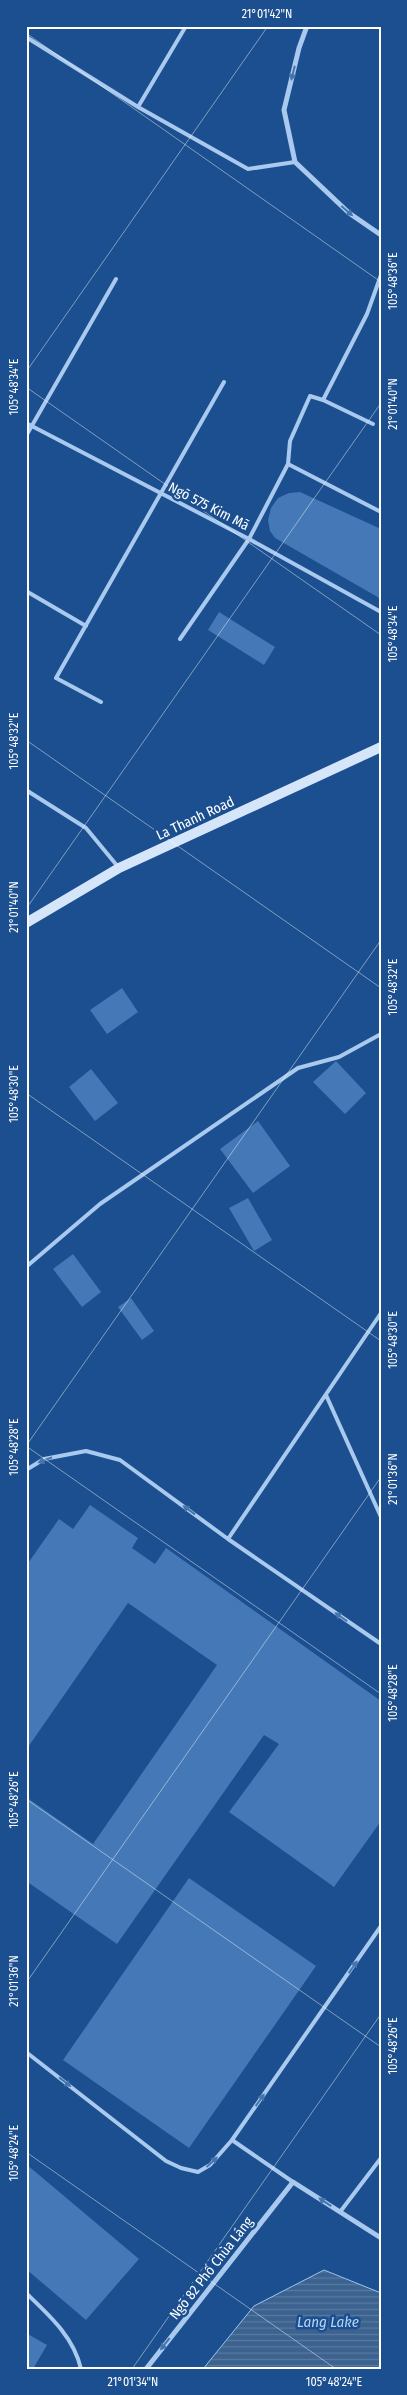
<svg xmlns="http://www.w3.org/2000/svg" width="407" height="2395" viewBox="0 0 407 2395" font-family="'Fira Sans Condensed',sans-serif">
	<defs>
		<pattern id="water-rules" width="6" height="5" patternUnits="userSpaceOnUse" patternTransform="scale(1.25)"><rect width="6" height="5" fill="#3c6290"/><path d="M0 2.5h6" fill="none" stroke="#597aa1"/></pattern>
	</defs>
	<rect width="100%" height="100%" fill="#1b4f8f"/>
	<path fill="url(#water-rules)" stroke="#9cc4f0" d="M324 2270 381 2293V2369H203L254 2306Z"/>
	<path fill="#4478b7" d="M300 492 381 529V599L275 538 270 531 268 520 271 508 278 498 289 493Z
		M219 612 275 647 264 665 208 630Z
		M122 988 138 1012 107 1034 90 1010Z
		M336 1061 366 1093 345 1114 313 1082Z
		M91 1069 118 1103 95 1121 69 1087Z
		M258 1121 290 1166 253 1193 220 1149Z
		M248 1198 272 1240 254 1251 229 1208Z
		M73 1254 101 1292 82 1307 53 1269Z
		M131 1298 154 1331 142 1340 118 1307Z
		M90 1505 138 1538 132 1548 155 1564 166 1548 381 1701V1821L334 1887 229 1812 279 1744 264 1735 117 1944 26 1881V1797L93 1844 217 1665 128 1603 26 1750V1566L59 1519 73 1529Z
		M189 1878 316 1966 189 2148 63 2060Z
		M26 2164 139 2259 86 2320 26 2269Z
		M26 2333 47 2345 33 2369 26 2367Z"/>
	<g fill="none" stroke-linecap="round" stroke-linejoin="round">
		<path stroke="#a9c9ee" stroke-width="4" d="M26 37 138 107 248 169 295 162
			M138 107 186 26
			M323 400 373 424
			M26 423 249 539 381 612
			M26 436 116 279
			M288 464 381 512
			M26 591 86 626
			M180 639 249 539 288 464 290 441 310 396 323 400 367 314 381 275
			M101 702 56 678 224 382
			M26 790 86 828 119 868
			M26 1267 100 1204 298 1068 339 1057 381 1034
			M326 1395 381 1517
			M26 1470 44 1459 86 1451 120 1460 228 1539 381 1644
			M228 1539 381 1313
			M26 2052 166 2161 181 2168 198 2172 210 2165 232 2140 381 1926
			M232 2140 293 2182
			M340 2212 381 2158
			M26 2293C49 2315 74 2337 81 2369"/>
		<path stroke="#a9c9ee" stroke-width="5" d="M307 26 299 48 284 110 295 162 349 213 381 235
			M146 2369 293 2182 381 2238"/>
		<path stroke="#d6e6fa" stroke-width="10" d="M26 923 119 868 381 747"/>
	</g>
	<defs><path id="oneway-solid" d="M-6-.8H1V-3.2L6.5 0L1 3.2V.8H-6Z" transform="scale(1.25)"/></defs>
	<g fill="#4674ac">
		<use href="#oneway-solid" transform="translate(293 73) rotate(104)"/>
		<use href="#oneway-solid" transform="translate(347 211) rotate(41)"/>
		<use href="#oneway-solid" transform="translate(45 1460) rotate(159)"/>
		<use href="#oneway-solid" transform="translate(189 1510) rotate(-144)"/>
		<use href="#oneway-solid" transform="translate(341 1617) rotate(-145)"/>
		<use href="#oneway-solid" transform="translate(353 1967) rotate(-55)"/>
		<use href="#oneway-solid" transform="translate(65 2082) rotate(38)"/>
		<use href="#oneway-solid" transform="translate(260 2100) rotate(-55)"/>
		<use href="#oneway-solid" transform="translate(212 2162) rotate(-43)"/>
		<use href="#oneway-solid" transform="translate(325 2202) rotate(-147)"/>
		<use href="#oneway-solid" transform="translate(165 2344) rotate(128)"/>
	</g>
	<path fill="none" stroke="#fff" stroke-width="1" stroke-opacity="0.45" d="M26 33 381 282M26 372 268 26M26 387 381 635M26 740 381 988M26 909 381 403M26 1093 381 1341M26 1446 381 1694M26 1446 381 940M26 1799 381 2047M26 1983 381 1477M26 2152 336 2369M132 2369 381 2014"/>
	<g text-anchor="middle" stroke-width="5" stroke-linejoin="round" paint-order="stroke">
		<g font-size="14" fill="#fff" stroke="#1b4f8f">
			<text transform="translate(209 506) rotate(27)" y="5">Ngõ 575 Kim Mã</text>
			<text transform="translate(195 818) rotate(-25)" y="5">La Thanh Road</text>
			<text transform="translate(211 2268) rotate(-52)" y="5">Ngõ 82 Phố Chùa Láng</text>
		</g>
		<g font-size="15" font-style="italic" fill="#b5d3f5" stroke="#1b4f8f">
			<text x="328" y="2327">Lang Lake</text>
		</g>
	</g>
	<rect width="407" height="2395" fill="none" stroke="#1b4f8f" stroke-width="55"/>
	<rect x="28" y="28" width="352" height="2340" fill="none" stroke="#fff" stroke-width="2"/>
	<g font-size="12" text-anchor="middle" fill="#fff">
		<text x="267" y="18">21°01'42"N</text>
		<text transform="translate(393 281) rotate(-90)" y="4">105°48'36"E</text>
		<text transform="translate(14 387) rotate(-90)" y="4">105°48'34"E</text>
		<text transform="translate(393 404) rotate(-90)" y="4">21°01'40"N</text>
		<text transform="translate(393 634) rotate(-90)" y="4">105°48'34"E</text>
		<text transform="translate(14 741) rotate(-90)" y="4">105°48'32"E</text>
		<text transform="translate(14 907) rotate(-90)" y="4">21°01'40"N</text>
		<text transform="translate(393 987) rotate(-90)" y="4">105°48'32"E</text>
		<text transform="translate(14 1094) rotate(-90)" y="4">105°48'30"E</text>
		<text transform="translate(393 1340) rotate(-90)" y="4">105°48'30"E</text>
		<text transform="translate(14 1447) rotate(-90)" y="4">105°48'28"E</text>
		<text transform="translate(393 1479) rotate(-90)" y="4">21°01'36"N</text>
		<text transform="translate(393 1693) rotate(-90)" y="4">105°48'28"E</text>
		<text transform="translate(14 1800) rotate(-90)" y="4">105°48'26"E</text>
		<text transform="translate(14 1981) rotate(-90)" y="4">21°01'36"N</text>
		<text transform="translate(393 2046) rotate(-90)" y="4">105°48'26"E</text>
		<text transform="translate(14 2153) rotate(-90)" y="4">105°48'24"E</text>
		<text x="133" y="2386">21°01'34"N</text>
		<text x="334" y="2386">105°48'24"E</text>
	</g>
</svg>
